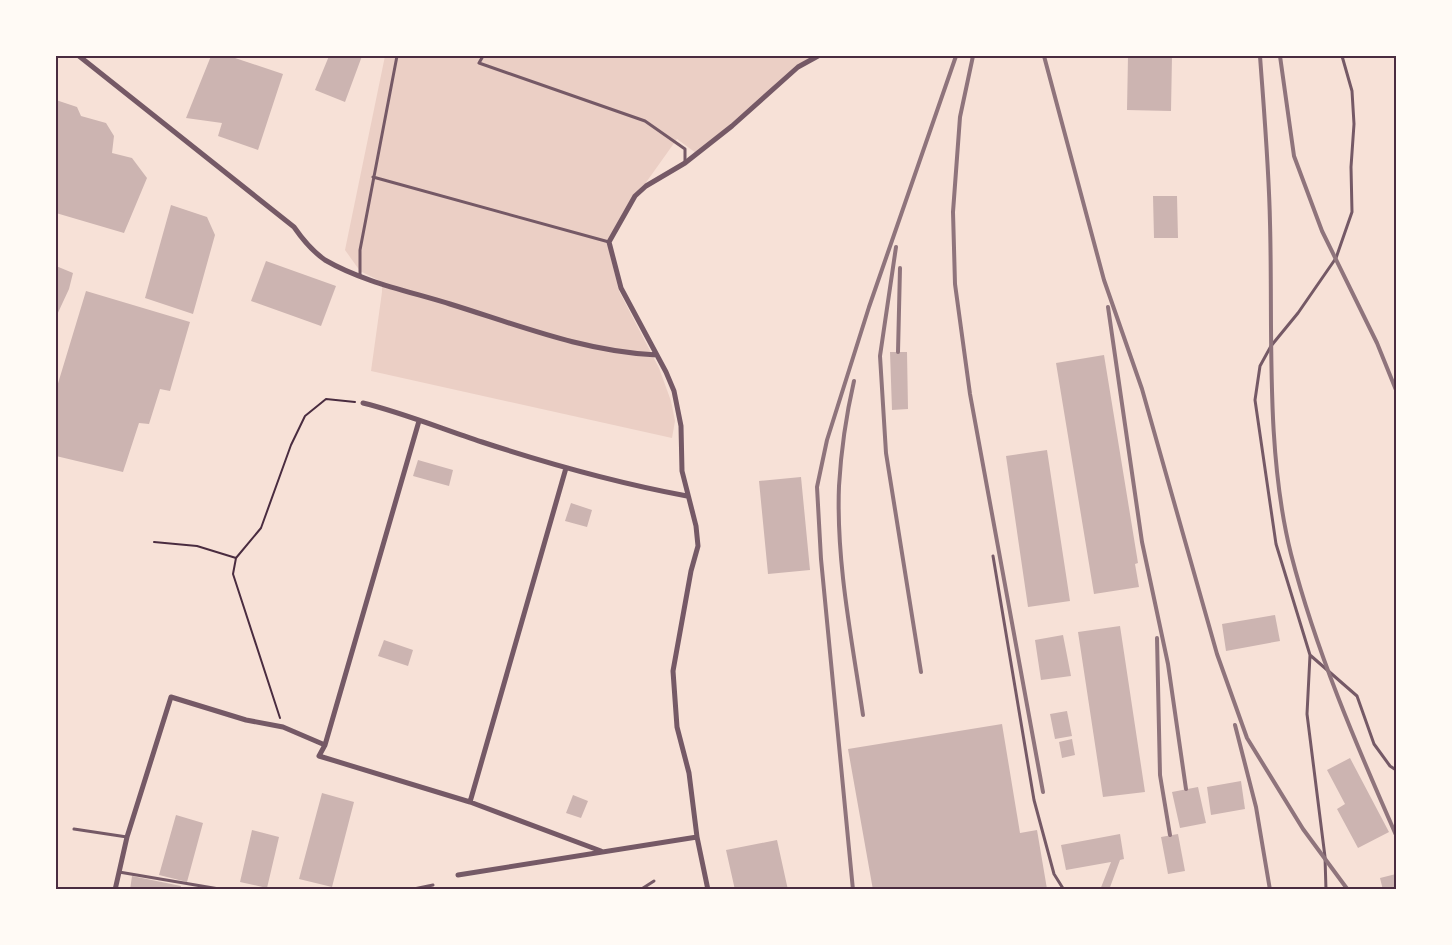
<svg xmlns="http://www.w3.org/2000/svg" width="1452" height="945" viewBox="0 0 1452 945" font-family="'Roboto Serif',serif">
	<rect width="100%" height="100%" fill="#f7e1d7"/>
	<path fill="#ebcfc5" d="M385 56H817L798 67 696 153 677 139 620 219 609 242 611 259 619 291 659 368 671 401 675 421 672 438 371 371 382 292V282L360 271 345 250Z"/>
	<path fill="#ccb4b1" d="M211 56H229L283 74 258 150 218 136 222 123 186 118Z
		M329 56H362L345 102 315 90Z
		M1128 56H1172L1171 111 1127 110Z
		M56 100 77 107 81 116 106 123 114 136 112 153 132 158 147 178 124 233 56 213Z
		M1153 196H1177L1178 238H1154Z
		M171 205 207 217 215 235 193 314 145 298Z
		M266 261 336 286 321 326 251 301Z
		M56 266 73 273 69 289 56 317Z
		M86 291 190 322 170 391 160 389 149 424 139 423 123 472 56 456V390Z
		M890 352H907L908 409 892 410Z
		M1104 355 1138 563 1135 564 1139 587 1094 594 1056 363Z
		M1047 450 1070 601 1028 607 1006 456Z
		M418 460 453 470 449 486 413 476Z
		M801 477 810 570 768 574 759 481Z
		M571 503 592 510 587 527 565 521Z
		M1275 615 1280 641 1226 651 1222 624Z
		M1120 626 1145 792 1103 797 1078 632Z
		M1063 635 1071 676 1041 680 1035 640Z
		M384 640 413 650 408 666 378 656Z
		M1067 711 1072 736 1055 739 1050 714Z
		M1002 724 1020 833 1037 830 1047 889 873 890 848 749Z
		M1072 739 1075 755 1062 758 1059 742Z
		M1350 758 1389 832 1358 848 1337 809 1345 804 1327 770Z
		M1241 781 1245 809 1211 815 1207 787Z
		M1198 787 1206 823 1180 828 1172 792Z
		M322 793 354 802 332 887 299 879Z
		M573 795 588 801 581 818 566 813Z
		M176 815 203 823 187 882 159 875Z
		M252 830 279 837 267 888 240 882Z
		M1120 834 1124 859 1120 860 1109 890H1100L1111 862 1066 870 1061 845Z
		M1178 834 1185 871 1168 874 1161 837Z
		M777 840 788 890H735L726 850Z
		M1396 874V890H1383L1380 878Z
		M132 876 181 886 180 890H130Z"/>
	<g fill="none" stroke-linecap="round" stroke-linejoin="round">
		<path stroke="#4a2c40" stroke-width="2" d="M154 542 197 546 236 558
			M280 718 233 574 236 558 261 528 291 445 305 416 326 399 355 402"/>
		<path stroke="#755966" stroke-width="3" d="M483 56 479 63 645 121 685 149V161
			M373 177 609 242
			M360 276V250L397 56
			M993 556 1034 800 1054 874 1064 890
			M1310 655 1357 696 1374 744 1390 766 1396 770
			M74 829 127 837
			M119 872 225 890
			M409 890 433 885
			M640 890 654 881
			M1326 890 1325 857 1307 714 1310 655 1276 544 1255 400 1260 366 1271 346 1298 313 1336 258 1352 212 1351 167 1354 124 1352 91 1342 56"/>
		<path stroke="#755966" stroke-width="5" d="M79 56 294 227C303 240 312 251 325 260 363 282 408 291 450 304 518 325 585 352 657 355
			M363 403C404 413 442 429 482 442 549 464 617 483 687 496
			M419 421 325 745 319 756 470 802 601 851
			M470 802 566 468
			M458 875 697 837
			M115 890 127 837 171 697 246 720 283 727 325 745
			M708 890 697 837 689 773 677 727 673 671 691 571 698 546 696 526 682 471 681 426 674 391 666 372 621 288 609 242 635 196 646 186 685 163 732 126 798 67 818 56"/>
		<path stroke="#8f747c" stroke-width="4" d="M973 56 960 117 953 212 955 284 970 394 1043 792
			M1044 56 1104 280 1142 389 1217 654 1247 738 1303 829 1348 890
			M1260 56C1264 111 1269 168 1270 223 1273 330 1265 450 1291 554 1316 651 1356 744 1396 835
			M1280 56 1294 156 1322 231 1377 343 1396 390
			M896 247 880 356 886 453 921 672
			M1108 307 1142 542 1168 664 1186 789
			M898 352 900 268
			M854 381C846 416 841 451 839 486 836 562 852 640 863 715
			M1157 638 1160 775 1170 835
			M1235 725 1256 807 1270 890
			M853 890 821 559 817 487 827 440 869 307 956 56"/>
	</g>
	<rect width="1452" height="945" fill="none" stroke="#fffaf5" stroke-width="114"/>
	<rect x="57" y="57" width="1338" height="831" fill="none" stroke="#4a2c40" stroke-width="2"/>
</svg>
